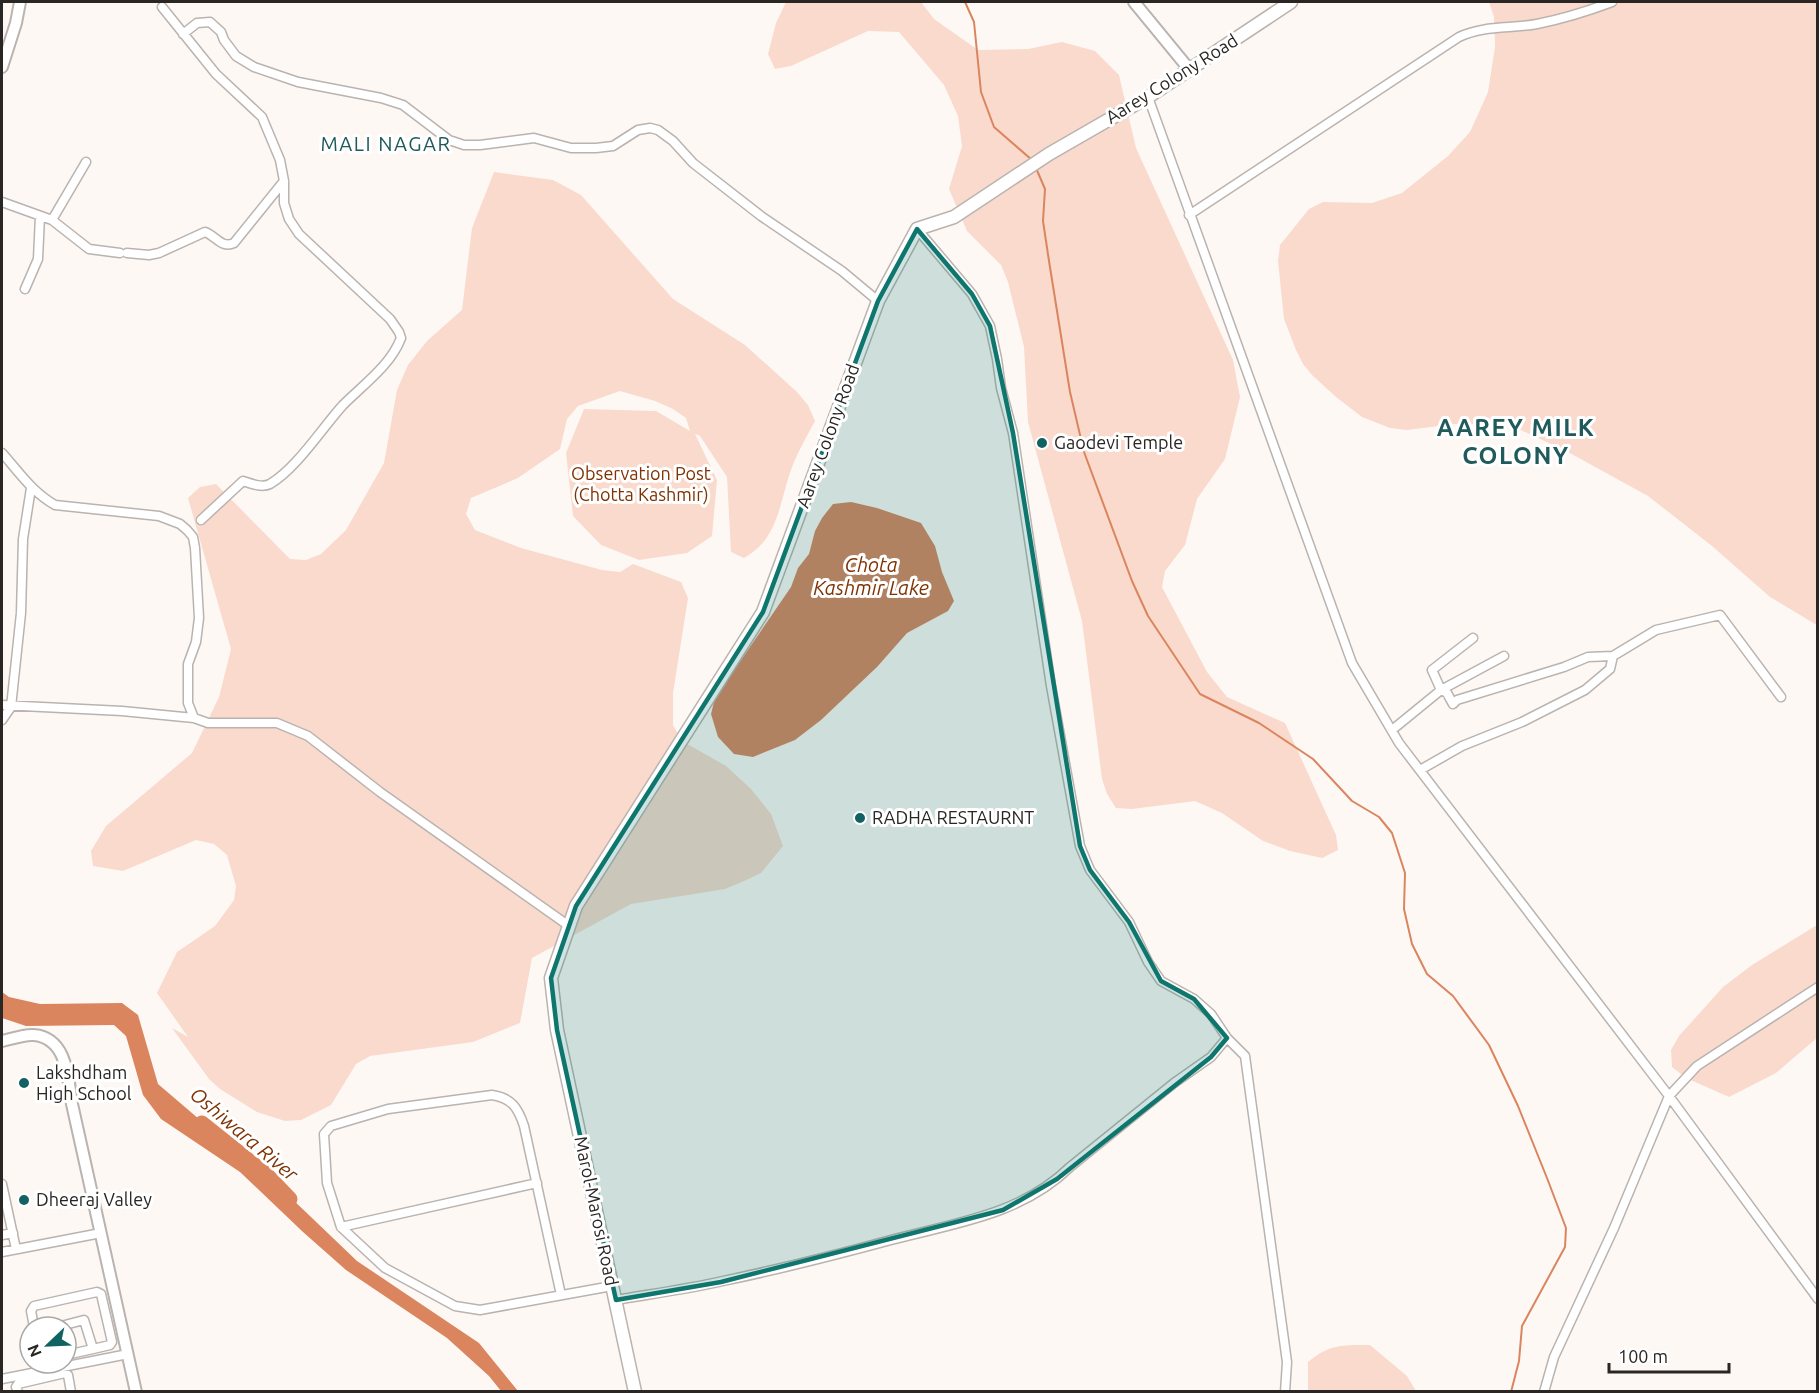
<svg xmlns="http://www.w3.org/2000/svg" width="1819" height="1393" viewBox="0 0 1819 1393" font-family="Ubuntu,sans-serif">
	<rect width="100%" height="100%" fill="#fef8f5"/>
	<path fill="#f9dacd" d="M786 2H921L934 19 978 50 1028 49 1062 42 1095 51 1119 75 1136 148 1233 360 1240 397 1225 459 1197 499 1185 545 1165 571 1162 587 1207 672 1227 697 1285 723 1336 835 1338 850 1322 858 1290 851 1263 841 1222 813 1195 801 1132 809 1116 808 1107 794 1102 779 1082 621 1028 422 1024 347 1008 282 1001 265 967 231 949 189 962 146 958 116 944 85 899 32 868 31 791 66 775 69 768 54 776 23Z
		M1489 2H1817V624H1815L1770 597 1712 546 1648 496 1568 452 1508 424H1455L1407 430 1390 428 1362 417 1336 397 1312 375 1303 364 1296 350 1284 319 1278 261 1280 245 1309 209 1323 202 1372 203 1402 193 1448 156 1470 132 1488 92 1495 47 1494 17Z
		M494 172 553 180 581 195 673 299 745 345 797 392 808 405 815 421C808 434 800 448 794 462 779 498 781 538 744 558L731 552 727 477 700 436 695 434 717 480 712 536 687 553 639 560 601 545 573 516 566 453 584 409 656 411 690 431 686 418 673 409 655 401 620 391 578 406 567 419 560 449 518 478 471 498 466 514 475 530 521 548 602 570 620 572 633 564 681 582 688 598 673 693V725L682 741 726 766 751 789 771 814 783 846 761 873 744 881 725 889 631 904 532 958 520 1023 473 1042 370 1056 356 1064 331 1105 301 1120 285 1121 257 1112 220 1089 209 1079 172 1028 188 1037 157 993 177 952 215 926 234 900 236 886 227 855 214 844 196 840 123 871 93 866 91 851 106 826 192 753 219 697 231 649 188 498 200 487 216 484 290 559 306 560 321 554 346 530 384 463 397 390 408 365 427 341 462 310 472 228Z
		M1817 925V1038L1776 1073 1729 1097 1686 1078 1672 1067 1671 1050 1679 1036 1723 987 1752 965Z
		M1370 1345 1407 1376 1416 1391H1308V1362C1329 1344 1343 1345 1370 1345Z"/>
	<path fill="#da855e" d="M851 502 877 508 921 523 935 546 942 572 954 601 948 611 907 633 877 667 821 720 795 740 753 757 734 754 718 737 711 714 715 698 791 587 798 568 809 554 815 531 822 518 833 504Z
		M2 992 9 997 40 1004 122 1003 138 1015 158 1084 289 1196 357 1261 479 1343 518 1391H501L489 1376 447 1338 346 1270 303 1232 240 1172 161 1119 143 1095 126 1036 114 1025 26 1026 2 1018Z"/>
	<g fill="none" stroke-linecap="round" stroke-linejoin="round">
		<path stroke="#da855e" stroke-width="2" d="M965 2 974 22 981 92 994 127 1032 160
			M1036 168 1045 189 1043 221 1049 261 1070 392 1084 452 1132 581 1148 616 1200 694 1259 723 1313 759 1352 801 1379 817 1392 833 1405 873 1404 909 1412 944 1427 974 1453 996 1489 1045 1518 1106 1547 1178 1566 1228 1565 1247 1522 1326 1519 1361 1511 1392"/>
		<path stroke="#da855e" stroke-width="15" d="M202 1123 266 1174 290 1199"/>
		<defs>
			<path id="minor" d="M162 7 216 74 262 117 280 160 284 181V203L289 219 299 234 390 319 399 332 401 338C391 365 363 385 343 405 322 428 297 468 270 484 262 488 252 484 243 481L201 520
				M183 34 197 23 210 22 221 32 224 40 236 56 254 67 298 82 381 98 403 105 449 140 464 145H480L534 138 571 148H596L613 146 638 130 650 128 658 130 673 141 693 163 761 216 842 271 878 301
				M1148 97 1352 663 1399 743 1669 1096 1818 1299
				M2 202 52 220 89 249 120 253
				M1189 215 1459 37C1484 25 1511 29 1537 24 1562 19 1588 11 1612 2
				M52 220 86 162
				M917 229 972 294 990 326 997 359 1001 388 1013 433 1051 686 1080 846 1090 870 1129 922 1148 962 1161 981 1194 999 1211 1014 1227 1038 1245 1056 1287 1362 1285 1392
				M127 253 149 255 159 253 205 232C216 236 222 249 234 243L284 181
				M25 289 38 259 40 216
				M2 453C19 472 32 492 55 505L159 516 180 524 187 530 193 537 195 548 199 618 196 642 188 664V703L194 718
				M1473 638 1432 670 1441 690 1504 656
				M1613 656 1656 630 1720 615 1781 697
				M2 705 122 711 194 718 208 723H277L308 736 380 792 569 926
				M2 720 11 707 21 613 23 539 31 488
				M1392 730 1441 690 1447 693 1453 704 1457 700 1564 667 1588 657 1613 656 1610 669 1585 690 1522 722 1462 746 1420 770
				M2 1184 16 1249
				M341 1227 537 1183
				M2 1235 13 1233
				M2 1252 101 1233
				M561 1295 524 1126C518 1108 512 1098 492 1095L388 1109 331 1126 324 1134 327 1183 341 1227 385 1268 455 1306 480 1310 612 1286
				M616 1300C651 1294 688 1289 723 1281 780 1269 836 1255 891 1240 955 1223 1021 1215 1070 1167L1174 1083 1211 1057 1227 1038
				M34 1327 31 1311 34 1306 97 1292 101 1294 112 1342 110 1345 93 1349 84 1320 57 1327
				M66 1355 93 1349
				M2 1379 128 1354
				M18 1392 16 1387 18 1384 65 1373 68 1375 71 1392
				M1544 1392 1554 1357 1614 1228 1669 1096 1697 1066 1818 987"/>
			<path id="tertiary" d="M1134 2 1189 69
				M2 67 16 23 20 2
				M2 1041C11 1039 25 1034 34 1035 68 1038 68 1080 72 1104L136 1392"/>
			<path id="secondary" d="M635 1392 557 1030 551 978 576 906 763 612 878 301 917 229 954 217 1049 154 1148 97 1291 2"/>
		</defs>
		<use href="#minor" stroke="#bab3af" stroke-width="11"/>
		<use href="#tertiary" stroke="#bab3af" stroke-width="14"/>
		<use href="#secondary" stroke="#bab3af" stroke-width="15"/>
		<use href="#minor" stroke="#fff" stroke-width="8"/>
		<use href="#tertiary" stroke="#fff" stroke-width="10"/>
		<use href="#secondary" stroke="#fff" stroke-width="12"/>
	</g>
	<path fill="#0f766e" fill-opacity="0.2" stroke="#0f766e" stroke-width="4.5" stroke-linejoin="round" d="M917 229 972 294 990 326 1013 433 1080 846 1090 870 1129 922 1161 981 1194 999 1227 1038 1211 1057 1057 1179 1003 1210 721 1282 616 1300 557 1030 551 978 576 906 763 612 878 301Z"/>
	<g fill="#126263" stroke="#fff" stroke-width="2">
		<circle cx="1042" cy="443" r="6"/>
		<circle cx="860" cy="818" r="6"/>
		<circle cx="24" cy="1083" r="6"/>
		<circle cx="24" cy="1200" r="6"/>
	</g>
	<g text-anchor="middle" stroke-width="6" stroke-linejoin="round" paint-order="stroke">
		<g font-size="18" fill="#292624" stroke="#fff">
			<text transform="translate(1172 79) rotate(-32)" y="6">Aarey Colony Road</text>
			<text transform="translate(828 436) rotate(-70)" y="6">Aarey Colony Road</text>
			<text transform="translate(596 1211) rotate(78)" y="6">Marol-Marosi Road</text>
		</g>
		<g font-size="18" fill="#292624" stroke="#fff" text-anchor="start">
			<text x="1054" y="449">Gaodevi Temple</text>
			<text x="872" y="824">RADHA RESTAURNT</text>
			<text x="36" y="1079">Lakshdham<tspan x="36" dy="21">High School</tspan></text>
			<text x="36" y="1206">Dheeraj Valley</text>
		</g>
		<g font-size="18" fill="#7f3202" stroke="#fff">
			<text x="641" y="480">Observation Post<tspan x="641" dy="21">(Chotta Kashmir)</tspan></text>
		</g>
		<g font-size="20" letter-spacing="1.5" fill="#205a5b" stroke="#fff">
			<text x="386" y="151">MALI NAGAR</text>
		</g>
		<g font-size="20" font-style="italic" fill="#7f3202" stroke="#fff">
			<text x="871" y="572">Chota<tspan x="871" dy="23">Kashmir Lake</tspan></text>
			<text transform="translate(244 1134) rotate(40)" y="7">Oshiwara River</text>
		</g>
		<g font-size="24" font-weight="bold" letter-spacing="1.5" fill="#205a5b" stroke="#fff">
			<text x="1516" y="436">AAREY MILK<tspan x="1516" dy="28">COLONY</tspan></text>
		</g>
	</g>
	<rect width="1819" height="1393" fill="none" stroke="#292624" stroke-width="6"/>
	<g transform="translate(48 1345) rotate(247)"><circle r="28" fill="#ffffff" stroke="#a9a8a7" stroke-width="1.5"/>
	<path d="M0-4.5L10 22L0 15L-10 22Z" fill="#126263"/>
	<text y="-9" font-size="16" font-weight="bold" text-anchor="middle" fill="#292624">N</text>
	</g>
	<path d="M1609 1363v9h120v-9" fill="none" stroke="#292624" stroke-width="3"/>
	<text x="1618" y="1363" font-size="18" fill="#292624" stroke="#ffffff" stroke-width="4.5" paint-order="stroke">100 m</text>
</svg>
